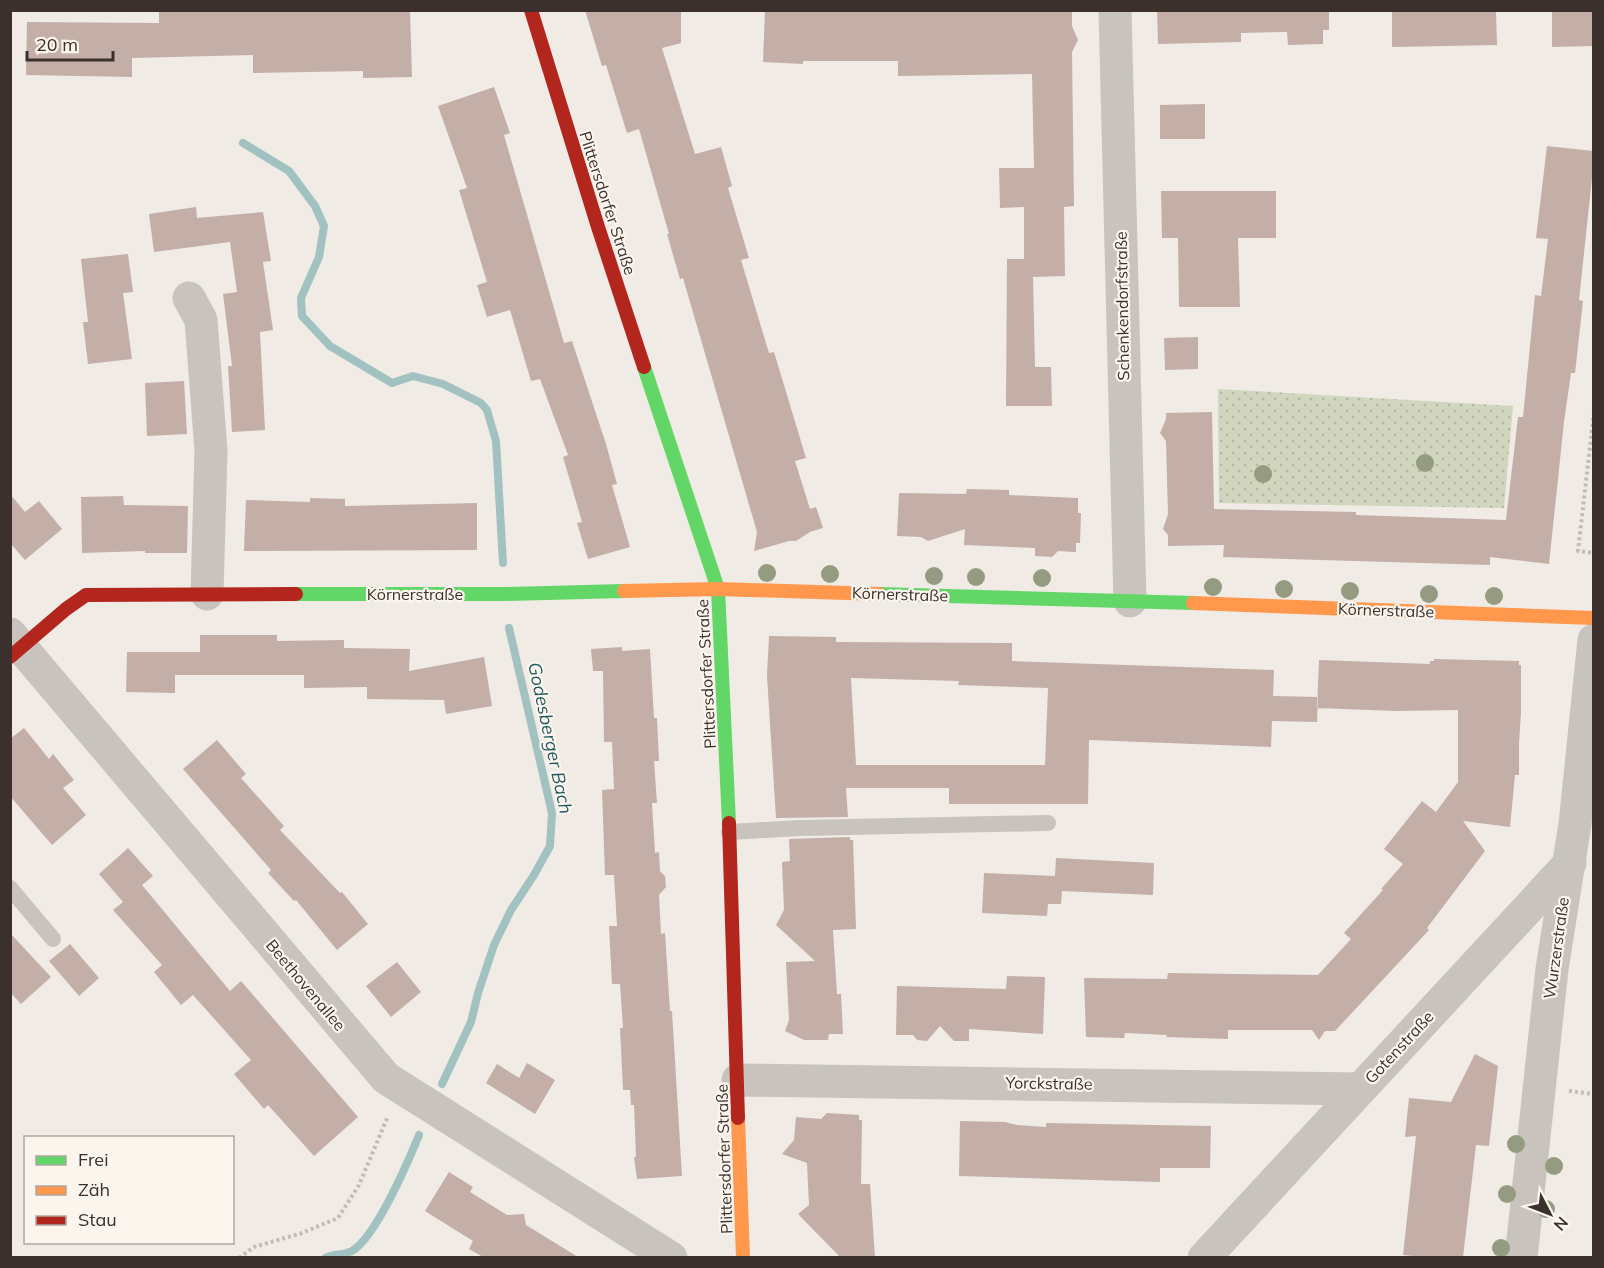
<svg xmlns="http://www.w3.org/2000/svg" width="1604" height="1268" viewBox="0 0 1604 1268" font-family="Mulish,sans-serif">
	<defs>
		<pattern id="grass-dots" width="8" height="8" patternUnits="userSpaceOnUse" patternTransform="scale(1.5)"><rect width="8" height="8" fill="#d1d6bf"/><path d="M2 2h.1M6 6h.1" fill="none" stroke="#b4b8a4" stroke-width="1.8" stroke-linecap="round"/></pattern>
	</defs>
	<rect width="100%" height="100%" fill="#f0ebe5"/>
	<path fill="url(#grass-dots)" d="M1218 389 1513 406 1504 508 1219 503Z"/>
	<g fill="none" stroke-linecap="round" stroke-linejoin="round">
		<path stroke="#a1c2c1" stroke-width="8" d="M243 143 289 171 315 206 324 226 319 257 301 298 302 316 330 346 392 383 413 376 443 384 481 403 487 410 496 441 503 563
			M442 1084 471 1022 478 993 494 945 511 910 534 875 550 846 552 813 509 628
			M325 1258C333 1254 344 1255 352 1251 376 1237 408 1162 419 1135"/>
	</g>
	<path fill="#c3afa7" fill-rule="evenodd" d="M159 10H337V12L410 11 412 77 363 78V71L253 73V55L132 58V77L26 75 27 22 159 23Z
		M585 10H681V43L662 48 695 154 721 147 732 186 728 188 749 258 741 260 769 353 774 352 806 458 795 461 810 509 816 507 823 528 810 532 796 541H789L754 551 757 532 683 278 680 279 667 234H669L639 129 627 133 606 65 602 66Z
		M765 10H1072V26L1078 40 1072 52 1074 206 1064 207 1065 276 1033 277 1035 367H1051L1052 406H1006L1007 259H1024V207L1000 208 999 168H1034L1032 74 898 76V61H803V64L763 62Z
		M1157 10H1329V30H1323V44L1288 45 1287 32 1241 33V42L1158 44Z
		M1392 10H1496L1497 45 1392 47Z
		M1552 10H1593V46L1552 47Z
		M494 87 510 133 504 135 564 343 572 341 606 444 617 484 612 485 630 547 588 559 577 523 582 522 563 457 568 455 540 379 531 381 510 310 487 317 477 285 487 282 459 190 467 188 438 106Z
		M1205 104V139H1160V105Z
		M1547 146 1593 151V169L1579 300 1583 301 1575 373H1571L1564 422 1549 564 1490 557V565L1223 557 1224 545 1168 546V535L1163 529 1168 514 1166 441 1160 433 1166 419V413L1212 412 1214 509 1356 512V515L1506 520 1518 417H1523L1535 295 1541 296 1548 239 1536 238Z
		M1161 191H1276V238H1238L1240 307H1179L1178 238H1162Z
		M196 207 197 218 263 212 271 261 263 262 273 330 260 332 265 430 232 432 228 366H232L223 294 237 292 230 242 154 252 149 214Z
		M128 254 133 292 123 293 132 359 88 364 83 322H88L81 259Z
		M1198 337V369L1165 370 1164 338Z
		M184 381 187 434 147 436 145 383Z
		M967 489 1009 490V495L1078 498V513H1081L1080 543H1076V552L1058 551 1052 557 1035 556V548L964 545 965 529 928 541 921 537 897 536 899 493 966 494Z
		M10 494 25 512 39 501 62 529 25 560 10 543Z
		M123 496 124 505 188 506 187 553H145V551L82 553 81 497Z
		M310 498 345 499V506L477 503V550L244 551 246 500 310 502Z
		M200 635H277V641L344 640V648L410 649 409 671 484 657 492 706 446 714 444 700 367 699V687L304 688V675H175V693L126 692 127 652H200Z
		M769 636 836 637V642L1012 643V661L1274 670 1273 696 1318 697 1317 722 1272 721 1271 747 1089 740 1088 804H949V788H846L848 817 776 818 767 676ZM851 678 959 681 958 685 1048 688 1045 765H856Z
		M622 647V651L650 649 654 718H657L659 761H654L657 803H652L655 853 659 852 660 871 665 876 666 887 659 895 661 934 665 933 670 1011H672L682 1176 637 1179 634 1157H636L634 1105H631L630 1090H623L620 1028H623L620 984H612L609 926H617L614 875H605L602 790 614 789 612 742H604L603 671H593L591 649Z
		M1434 659 1519 661V665H1521V713L1519 743V775H1515L1510 827 1463 821 1485 851 1427 928 1429 930 1390 972 1335 1031H1325L1319 1040 1312 1030H1228V1039L1166 1037 1167 1035 1125 1033 1124 1038 1086 1037 1084 978H1086L1167 979 1168 973 1318 975 1351 939 1344 933 1383 890 1381 889 1403 864 1384 849 1422 801 1436 812 1458 782V710L1396 711 1317 708 1319 660 1430 664V661H1434Z
		M24 728 49 759 53 754 74 780 63 788 86 815 52 845 10 796V739Z
		M217 740 246 774 241 778 284 826 280 830 340 893 342 892 368 924 337 950 296 900 294 901 268 873 271 870 183 769Z
		M850 837V840H853L856 929 833 930 837 994H841L843 1034H829L828 1040H804L785 1031 789 1020 786 962 815 961 776 925 784 910 782 862 790 861 789 839Z
		M128 848 153 876 142 885 230 991 241 981 358 1117 314 1156 268 1105 264 1109 234 1074 251 1060 193 995 181 1005 154 972 162 965 113 910 123 902 99 874Z
		M1056 858 1154 863 1153 895 1062 891 1061 904H1048L1047 916 982 913 984 873 1055 876Z
		M10 933 51 977 21 1004 10 992Z
		M70 944 99 978 79 996 49 961Z
		M397 962 421 992 391 1017 366 986Z
		M1007 976 1045 977 1043 1034 969 1029V1041H954L940 1026 927 1041 917 1040 913 1035H896L897 986 1006 989Z
		M1475 1054 1498 1066 1489 1146 1476 1145 1463 1257H1414V1256L1403 1255 1416 1136 1405 1137 1409 1098 1451 1102Z
		M527 1063 555 1080 535 1114 486 1083 497 1064 519 1078Z
		M827 1113 859 1115V1120H862L861 1184H870L875 1257H840L798 1214 809 1205 807 1163 782 1154 794 1140 796 1117 821 1119Z
		M960 1121 1005 1122 1017 1125 1046 1127V1123L1211 1126 1210 1168H1160V1182L959 1176Z
		M449 1172 473 1187 470 1192 507 1215 524 1214 526 1225 578 1257H483L469 1249 473 1241 425 1211Z"/>
	<g fill="none" stroke-linecap="round" stroke-linejoin="round">
		<path stroke="#c2bbb6" stroke-width="4" stroke-dasharray="3 3" stroke-linecap="butt" d="M1594 412 1578 551 1594 553
			M1569 1091 1594 1094
			M239 1258 254 1247 302 1233 338 1218 359 1185 388 1116"/>
		<path stroke="#c9c3be" stroke-width="16" d="M729 832 800 828 1048 823
			M10 888 53 939"/>
		<path stroke="#c9c3be" stroke-width="33" d="M1115 10 1130 601
			M189 298 201 320 211 451 207 594
			M10 634 386 1078 671 1258
			M738 1080 1360 1089
			M1204 1258 1570 863
			M1521 1258 1552 969 1575 824 1594 640"/>
		<path stroke="#63d668" stroke-width="14" d="M644 367 718 589 729 823
			M296 594H504L624 591
			M879 594 1193 603"/>
		<path stroke="#ff974d" stroke-width="14" d="M624 591 718 589 879 594
			M1193 603 1594 618
			M738 1118 743 1258"/>
		<path stroke="#b3261e" stroke-width="14" d="M531 10 598 227 644 367
			M10 657 66 609 86 595 296 594
			M729 823 738 1118"/>
	</g>
	<g fill="#959b80">
		<circle cx="1425" cy="463" r="9"/>
		<circle cx="1263" cy="474" r="9"/>
		<circle cx="767" cy="573" r="9"/>
		<circle cx="830" cy="574" r="9"/>
		<circle cx="934" cy="576" r="9"/>
		<circle cx="976" cy="577" r="9"/>
		<circle cx="1042" cy="578" r="9"/>
		<circle cx="1213" cy="587" r="9"/>
		<circle cx="1284" cy="589" r="9"/>
		<circle cx="1350" cy="591" r="9"/>
		<circle cx="1429" cy="594" r="9"/>
		<circle cx="1494" cy="596" r="9"/>
		<circle cx="1516" cy="1144" r="9"/>
		<circle cx="1554" cy="1166" r="9"/>
		<circle cx="1507" cy="1194" r="9"/>
		<circle cx="1546" cy="1209" r="9"/>
		<circle cx="1501" cy="1248" r="9"/>
	</g>
	<g text-anchor="middle" stroke-width="4.5" stroke-linejoin="round" paint-order="stroke">
		<g font-size="16" fill="#3b302b" stroke="#fbf5ee">
			<text transform="translate(608 203) rotate(72)" y="6">Plittersdorfer Straße</text>
			<text transform="translate(1122 306) rotate(-91)" y="6">Schenkendorfstraße</text>
			<text x="415" y="600">Körnerstraße</text>
			<text transform="translate(900 594) rotate(2)" y="6">Körnerstraße</text>
			<text transform="translate(1386 610) rotate(2)" y="6">Körnerstraße</text>
			<text transform="translate(706 674) rotate(-93)" y="6">Plittersdorfer Straße</text>
			<text transform="translate(1556 948) rotate(-82)" y="6">Wurzerstraße</text>
			<text transform="translate(306 985) rotate(50)" y="6">Beethovenallee</text>
			<text transform="translate(1399 1047) rotate(-47)" y="6">Gotenstraße</text>
			<text transform="translate(1049 1083) rotate(1)" y="6">Yorckstraße</text>
			<text transform="translate(724 1159) rotate(-92)" y="6">Plittersdorfer Straße</text>
		</g>
		<g font-size="18" font-style="italic" fill="#1f5a5e" stroke="#fbf5ee">
			<text transform="translate(550 738) rotate(78)" y="6">Godesberger Bach</text>
		</g>
	</g>
	<rect width="1604" height="1268" fill="none" stroke="#3b302b" stroke-width="24"/>
	<rect x="24" y="1136" width="210" height="108" fill="#fbf5ee" stroke="#aea6a0" stroke-width="1.5"/>
	<rect x="36" y="1156" width="30" height="9" fill="#63d668" stroke="#aea6a0" stroke-width="1.5"/>
	<text x="78" y="1166" font-size="18" fill="#3b302b">Frei</text>
	<rect x="36" y="1186" width="30" height="9" fill="#ff974d" stroke="#aea6a0" stroke-width="1.5"/>
	<text x="78" y="1196" font-size="18" fill="#3b302b">Zäh</text>
	<rect x="36" y="1216" width="30" height="9" fill="#b3261e" stroke="#aea6a0" stroke-width="1.5"/>
	<text x="78" y="1226" font-size="18" fill="#3b302b">Stau</text>
	<g transform="translate(1550 1214) rotate(132)" stroke="#fbf5ee" stroke-width="4.5" paint-order="stroke">
	<path d="M0-4.5L10 22L0 15L-10 22Z" fill="#3b302b"/>
	<text y="-9" font-size="16" font-weight="bold" text-anchor="middle" fill="#3b302b">N</text>
	</g>
	<path d="M27 51v9h86v-9" fill="none" stroke="#3b302b" stroke-width="3"/>
	<text x="36" y="51" font-size="18" fill="#3b302b" stroke="#fbf5ee" stroke-width="4.5" paint-order="stroke">20 m</text>
</svg>
